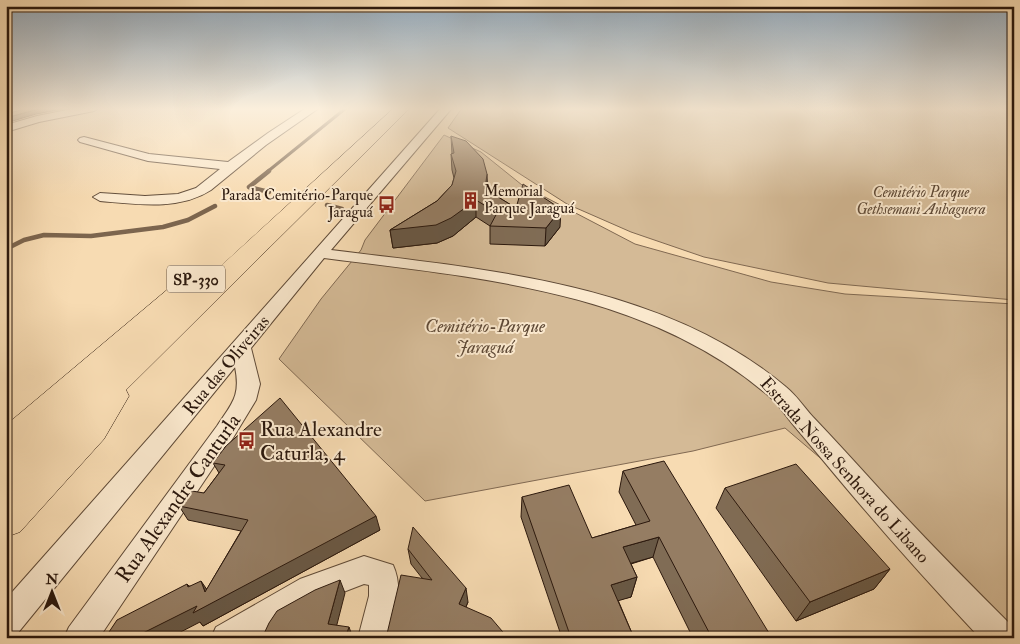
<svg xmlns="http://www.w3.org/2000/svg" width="1020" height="644" viewBox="0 0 1020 644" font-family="'IM FELL Double Pica',serif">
	<rect width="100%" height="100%" fill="#f7dbb2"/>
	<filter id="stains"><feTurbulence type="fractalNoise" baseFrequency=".004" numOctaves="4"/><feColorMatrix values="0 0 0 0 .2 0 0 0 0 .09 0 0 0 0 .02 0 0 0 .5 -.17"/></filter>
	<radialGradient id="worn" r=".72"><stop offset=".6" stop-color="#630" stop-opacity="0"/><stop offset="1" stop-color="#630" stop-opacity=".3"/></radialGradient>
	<path fill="#d4ba96" stroke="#806952" d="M462 108H1014V300L828 283 704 257 631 232 567 204 448 128Z
		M444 135 481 152 522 185 635 244 771 282 845 294 1014 304V628L981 595 785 428 693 451 425 501 279 359 321 299 361 250 365 240Z"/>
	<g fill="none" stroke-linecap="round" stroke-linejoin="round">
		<path stroke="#7c654e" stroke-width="3" d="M267 172 346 108"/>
		<path stroke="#7c654e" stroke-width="4.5" d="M249 187 269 171
			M249 187 269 192
			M327 205 342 209
			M6 249 24 240 44 235 91 236 163 227 188 220 215 206"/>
		<defs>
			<path id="street" d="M77 108H99L94 111 39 122 6 132V125L37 116Z
				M306 108H319L266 145 211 190C179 211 136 204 100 201L93 197 100 193 145 196 178 194 196 188 220 169 148 161 80 142 78 140 80 138 84 137 149 154 228 162 268 133Z
				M441 108H452L331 250C484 269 663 283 786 387 796 395 804 407 813 417 834 439 854 461 874 483 919 533 966 580 1013 627L1014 638H980C934 589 890 540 847 489 830 469 813 448 796 428 787 418 780 406 770 397 647 290 479 278 324 258L251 348 260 384 256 400 233 438 99 638H64L69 627 217 426C232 403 241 396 235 367L17 634 6 638V599Z
				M364 556 393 565C404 589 395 613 390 638H358L369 596V585L364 584 320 601 258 638H211L216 627 300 579Z"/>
			<path id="highway" d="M394 108H410L126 390 129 396 104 439 20 532 6 537V460L9 458 6 459V425L193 268 202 266 211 268 214 272Z"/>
		</defs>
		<use href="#street" stroke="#5e4936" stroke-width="2"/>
		<use href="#highway" stroke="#2b180d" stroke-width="1"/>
		<use href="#street" fill="#fae8cd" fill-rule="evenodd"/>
		<use href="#highway" fill="#f7dbb2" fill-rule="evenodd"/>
	</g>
	<path fill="#806c55" stroke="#2b180d" d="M451 136 488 191 516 208 560 227 545 246 490 244V226L476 217 453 236 437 243 393 248 390 230 437 201 452 185 454 178 452 170 451 154H452Z
		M226 446 380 530 203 626 200 622 187 584 189 586 207 589 241 531 188 520 179 506 204 493 219 473 213 463Z
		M623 471 772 638H693L653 557 631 564 637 577 631 597 618 600 634 638H562L521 517 522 497 592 538 636 525 619 492Z
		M725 488 890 569 874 589 796 621 716 508Z
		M408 549 468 602 466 607 422 578 411 564Z"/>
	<path fill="#685845" stroke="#2b180d" d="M44 108H68L36 114 6 123V118L34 110Z
		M487 174 488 190 485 189Z
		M476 200V217L453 236 437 243 393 248 390 230Z
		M561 209 560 227 545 246 546 228Z
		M376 516 380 530 203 626 200 622 169 638H133L205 592 201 581 210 594Z
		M659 537 653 557 618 567 623 547Z
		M890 569 874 589 796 621 810 602Z
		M637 577 631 597 607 604 611 585Z
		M340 580 345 593 334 636 328 624Z
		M466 588 468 602 461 618 459 604Z
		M349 627 353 638H345Z"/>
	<path fill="#957d63" stroke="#2b180d" d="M28 108H44L34 110 6 118V114Z
		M451 136 466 141 483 159 487 174 485 189 516 208 523 184 561 209 546 228 490 226 497 213 476 200 451 218 436 225 390 230 437 201 452 185 456 171 451 154 454 153Z
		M280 398 376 516 193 613 197 606 133 638H105L117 620 187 584 188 587 201 581 205 592 248 520 179 506 192 491 204 493 225 465 213 463 226 446Z
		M664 461 772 638H712L659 537 623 547 637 577 611 585 634 638H571L522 497 569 485 592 538 650 521 623 471Z
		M796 464 890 569 810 602 725 488Z
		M413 527 466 588 459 604 491 618 508 638H386L401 575 432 580 408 549Z
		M340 580 328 624 349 627 345 638H262L269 623 277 611 315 590Z
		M229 634 227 638H222Z"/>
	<linearGradient id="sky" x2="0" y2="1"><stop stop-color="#92a9bc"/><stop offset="0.55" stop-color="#fbefdc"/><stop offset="1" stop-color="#fbefdc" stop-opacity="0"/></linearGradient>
	<rect width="1020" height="198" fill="url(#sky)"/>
	<defs>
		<symbol id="building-bare" viewBox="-9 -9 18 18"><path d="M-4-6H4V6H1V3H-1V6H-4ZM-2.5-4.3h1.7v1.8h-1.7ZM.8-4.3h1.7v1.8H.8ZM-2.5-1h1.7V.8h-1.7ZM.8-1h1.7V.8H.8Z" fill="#8f2418" stroke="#fae8cd" stroke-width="2.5" paint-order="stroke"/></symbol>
		<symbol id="bus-bare" viewBox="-9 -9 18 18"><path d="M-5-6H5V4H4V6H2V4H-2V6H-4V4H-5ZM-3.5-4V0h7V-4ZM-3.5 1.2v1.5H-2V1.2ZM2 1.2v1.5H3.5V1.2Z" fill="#8f2418" stroke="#fae8cd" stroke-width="2.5" paint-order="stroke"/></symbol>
	</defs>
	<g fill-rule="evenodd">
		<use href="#building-bare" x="458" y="188" width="25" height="25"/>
		<use href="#bus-bare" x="374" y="192" width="25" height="25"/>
		<use href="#bus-bare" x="234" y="428" width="25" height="25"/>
	</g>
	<g text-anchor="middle" stroke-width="4" stroke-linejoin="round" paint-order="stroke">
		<g font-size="15" fill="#2b180d" stroke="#fae8cd" text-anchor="start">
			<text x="484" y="196">Memorial<tspan x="484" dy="17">Parque Jaraguá</tspan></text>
			<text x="373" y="200" text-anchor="end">Parada Cemitério-Parque<tspan x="373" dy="17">Jaraguá</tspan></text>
		</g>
		<g font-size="15" font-style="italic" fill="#5e4936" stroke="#fae8cd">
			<text x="921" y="197">Cemitério Parque<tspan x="921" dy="17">Gethsemani Anhaguera</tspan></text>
		</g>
		<rect fill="#fae8cd" stroke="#695647" stroke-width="1" x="167" y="265.5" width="58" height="27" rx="4"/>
		<g font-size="16" font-weight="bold" fill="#2b180d">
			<text x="196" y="285">SP-330</text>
		</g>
		<g font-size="18" font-style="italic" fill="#5e4936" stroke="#fae8cd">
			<text x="485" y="332">Cemitério-Parque<tspan x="485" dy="21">Jaraguá</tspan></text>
		</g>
		<g font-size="18" fill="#2b180d" stroke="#fae8cd">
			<text transform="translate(226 365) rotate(-50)" y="6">Rua das Oliveiras</text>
			<text transform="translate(845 470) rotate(48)" y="6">Estrada Nossa Senhora do Libano</text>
		</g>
		<g font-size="21" fill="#2b180d" stroke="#fae8cd" text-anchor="start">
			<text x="260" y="436">Rua Alexandre<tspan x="260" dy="24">Caturla, 4</tspan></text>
		</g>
		<g font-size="21" fill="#2b180d" stroke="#fae8cd">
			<text transform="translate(178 498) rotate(-55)" y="7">Rua Alexandre Canturla</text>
		</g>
	</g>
	<rect width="1020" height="644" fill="none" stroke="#f7dbb2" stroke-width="25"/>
	<rect x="8" y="8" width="1005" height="629" fill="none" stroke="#2b180d" stroke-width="2.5"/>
	<rect x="12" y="12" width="995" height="619" fill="none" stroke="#2b180d"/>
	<g transform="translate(52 592)" stroke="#fae8cd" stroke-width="4" paint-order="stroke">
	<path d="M0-4L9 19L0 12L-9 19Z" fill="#2b180d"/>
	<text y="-8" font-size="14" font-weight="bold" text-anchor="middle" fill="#2b180d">N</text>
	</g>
	<rect width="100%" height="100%" filter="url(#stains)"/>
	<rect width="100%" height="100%" fill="url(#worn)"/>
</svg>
